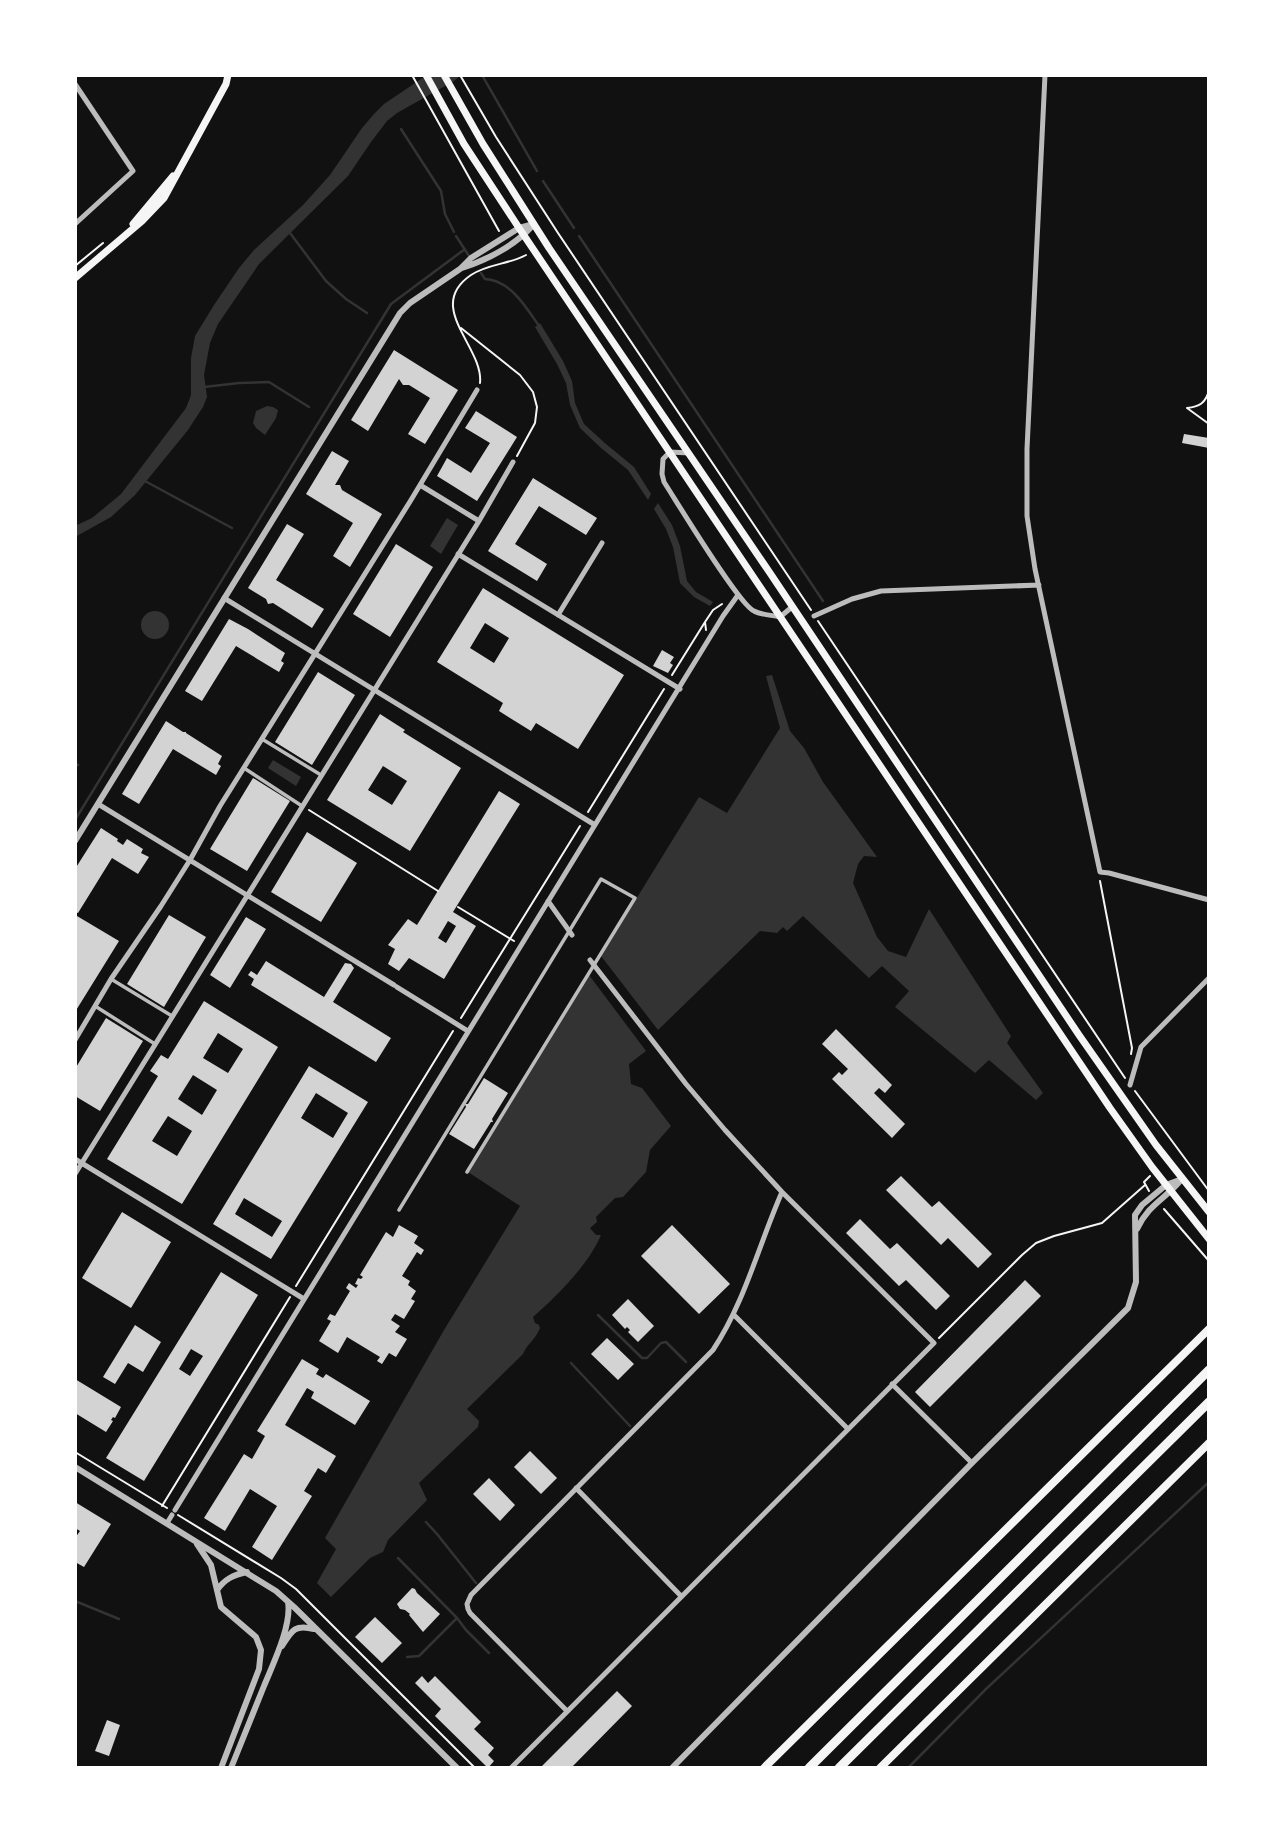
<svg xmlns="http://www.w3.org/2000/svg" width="1284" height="1843" viewBox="0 0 1284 1843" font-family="'Space Grotesk',sans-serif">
	<rect width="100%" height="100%" fill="#111"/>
	<path fill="#333" d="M427 75H461L454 81 397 113 387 121 371 142 348 176 259 264 218 324 210 343 204 375 207 397 203 407 188 430 135 495 111 517 75 537V526L92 518 121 494 186 408 191 395V358L195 336 214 305 239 268 254 250 303 205 330 175 362 128 374 114 384 104Z
		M540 323 563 361 572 381 575 403 584 424 606 444 634 467 651 494 648 500 628 470 601 448 580 428 570 405 566 383 557 364 535 327Z
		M267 406 273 407 278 410 276 418 265 435 256 428 253 423 256 411Z
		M658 503 672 525 680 546 687 581 696 592 713 602 710 606 694 597 680 583 673 547 666 529 654 509Z
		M447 518 458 525 441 554 430 546Z
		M141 625a14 14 0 1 1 28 0a14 14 0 1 1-28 0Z
		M772 675 790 731 804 748 823 782 877 857 864 856 858 864 853 883 877 937 888 951 906 957 929 909 1011 1036 1007 1043 1043 1093 1036 1100 989 1060 975 1073 895 1007 909 991 882 966 869 978 803 916 787 931 783 927 777 933 760 931 658 1030 601 956 699 797 727 813 780 728 766 676Z
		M273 760 301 777 296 786 268 768Z
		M589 975 646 1051 629 1064 631 1084 642 1088 671 1126 650 1150 646 1172 623 1197 615 1198 596 1217 597 1222 590 1228 596 1235H601C589 1264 557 1296 533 1317L535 1323 539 1325 540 1328C536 1339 527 1344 523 1354L467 1409 479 1421 478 1427 419 1483 427 1500 388 1540 383 1552 370 1558 331 1597 317 1583 336 1549 325 1538 444 1330 520 1206 468 1172Z"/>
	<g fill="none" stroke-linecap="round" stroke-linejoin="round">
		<path stroke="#333" stroke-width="2.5" d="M482 75 537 171
			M401 129 441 191 445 214 454 232
			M543 181 574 228
			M290 233 326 281 346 299 367 313
			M456 236 469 256
			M579 236 823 601
			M481 273 485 279C510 280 526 307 539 326
			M204 387 239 383 269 382 309 407
			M143 480 232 528
			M75 763 78 765
			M75 820 391 304 465 249
			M598 1315 642 1358H647L661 1343 666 1342 686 1362
			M571 1363 630 1426
			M426 1522 437 1534 476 1583
			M398 1558 457 1618 466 1630 489 1653
			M75 1601 119 1619
			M407 1657 419 1656 457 1618
			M908 1768 986 1689 1209 1482"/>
	</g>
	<path fill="#d3d3d3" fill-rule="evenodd" d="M394 350 458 390 425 444 408 434 430 398 409 385H403L399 379 368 431 351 420Z
		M476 411 517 437 477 501 437 476 447 458 471 473 488 446 490 443 465 428Z
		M1184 434 1209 438V448L1182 443Z
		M332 451 349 461 335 485H340L342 490 382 514 350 567 333 556 353 523 306 494Z
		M533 478 597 518 586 535 539 506 515 544 547 564 537 581 488 551Z
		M287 524 304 534 276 580 324 609 312 628 273 603 268 604 266 599 248 588Z
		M396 544 433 567 390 637 353 614Z
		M483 588 624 675 578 749 536 723 531 731 499 711 503 703 437 662ZM485 623 509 638 494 663 470 648Z
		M229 619 248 629 285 653 281 661 284 663 279 672 236 646 202 701 185 691Z
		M662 650 674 657 670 663 673 665 668 673 653 666Z
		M318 672 355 695 312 765 275 742Z
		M380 714 405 730 403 732 461 768 410 851 327 800ZM383 766 407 781 392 805 368 790Z
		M166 721 183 732H186V733L222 756 218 764 221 766 216 775 173 749 139 804 122 794Z
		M253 778 290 801 247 871 210 849Z
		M499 791 520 804 453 912 476 926 444 979 409 958 399 971 388 964 395 949 388 945 408 919 417 925ZM448 921 456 926 446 943 438 938Z
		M101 828 118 839 117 841 123 845 127 839 143 849 141 853 149 857 138 874 112 858 78 913 75 912V869Z
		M307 832 357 863 321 922 271 892Z
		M169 915 206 937 164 1007 127 984Z
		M77 916 119 941 75 1012V919Z
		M246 917 266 929 230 988 210 975Z
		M266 961 324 997 345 963 351 964 354 968 333 1002 391 1038 376 1062 251 985 254 979 248 975 251 971 257 975Z
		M204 1001 278 1047 182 1204 107 1159 158 1076 150 1071 161 1055 168 1059ZM218 1033 243 1049 228 1073 203 1058ZM193 1075 217 1090 202 1115 178 1099ZM168 1116 192 1131 177 1156 152 1141Z
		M106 1018 143 1041 100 1111 75 1096V1069Z
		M836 1029 892 1085 885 1093 879 1088 874 1093 905 1124 892 1138 832 1079 839 1072 842 1075 848 1069 822 1044Z
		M309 1066 368 1102 271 1259 213 1224ZM316 1093 348 1113 333 1138 301 1118ZM244 1198 282 1221 272 1237 235 1214Z
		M484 1078 508 1093 492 1119 493 1122H491L474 1149 449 1134 466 1107 465 1104H468Z
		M901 1176 932 1207 939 1201 992 1254 978 1268 948 1238 941 1245 886 1190Z
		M122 1212 171 1242 131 1308 82 1278Z
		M860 1219 890 1249 897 1243 950 1296 936 1310 906 1280 899 1286 846 1233Z
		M399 1225 418 1236 414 1243 424 1250 421 1255 417 1252 402 1276 410 1281 408 1285 416 1291 411 1299 415 1301 404 1319 395 1314 391 1320 400 1326 395 1332 407 1339 396 1357 389 1353 382 1364 377 1361 380 1357 347 1337 338 1353 319 1341 331 1321 327 1319 330 1314 335 1316 350 1291 346 1288 349 1283 356 1288 358 1285 355 1284 358 1278 361 1279 363 1277 360 1275 386 1232 393 1237Z
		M672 1225 730 1284 699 1314 641 1256Z
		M221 1272 258 1295 144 1481 106 1458ZM191 1349 203 1356 190 1376 179 1369Z
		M1025 1280 1041 1296 930 1407 915 1392Z
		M628 1299 654 1326 638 1342 628 1332 630 1330 627 1327 625 1329 612 1315Z
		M135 1325 161 1342 143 1372 128 1363 115 1384 103 1377Z
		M607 1338 634 1364 618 1380 591 1354Z
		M302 1359 319 1369 316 1374 323 1378 326 1374 370 1401 355 1425 311 1398 314 1392 307 1388 285 1425 336 1456 326 1473 318 1468 304 1491 312 1496 272 1560 252 1547 277 1506 250 1489 225 1531 204 1518 244 1454 252 1459 260 1445 265 1436 257 1431Z
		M75 1379 121 1407 115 1418 113 1417 111 1420 113 1421 106 1432 75 1413Z
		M530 1451 557 1478 541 1494 514 1467Z
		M489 1478 515 1505 500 1521 473 1494Z
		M75 1502 111 1524 84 1567 75 1562V1538L80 1531 75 1528Z
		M412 1588 415 1589 417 1593 440 1614 423 1632 409 1615 410 1614 405 1610 400 1609 397 1604Z
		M375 1617 402 1643 382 1663 355 1637Z
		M422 1676 428 1683 435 1676 481 1722 474 1729 494 1748 488 1755 494 1761 488 1768 435 1716 441 1709 415 1683Z
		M617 1691 632 1706 571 1768H540Z
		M107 1720 120 1725 109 1756 95 1751Z"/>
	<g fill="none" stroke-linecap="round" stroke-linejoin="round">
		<path stroke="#f5f5f5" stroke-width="2" d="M412 75 499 231
			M460 75 496 137 558 233 811 610
			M75 266 103 243
			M461 328 520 375 533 392 537 407 535 423 517 456
			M480 383C484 347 424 307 471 275 487 264 510 264 526 255
			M1187 408C1199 407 1206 403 1209 390
			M1187 408 1209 424
			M818 621 1125 1078
			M706 630 705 622 713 610 722 604
			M672 675 705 622
			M309 810 438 891
			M588 812 664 689
			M1100 881 1132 1048 1131 1054
			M458 907 514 941
			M461 1018 580 826
			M1135 1091 1209 1191
			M1149 1191 1144 1182 1150 1176
			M1164 1209 1209 1261
			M296 1286 453 1031
			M939 1338 1022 1255 1036 1243 1054 1236 1102 1223 1145 1185
			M75 1452 167 1508
			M162 1506 290 1297
			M178 1515 281 1578 296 1589 475 1768"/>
		<path stroke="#bcbcbc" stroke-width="3.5" d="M262 739 321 775
			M244 768 302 806
			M111 979 172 1016
			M95 1006 155 1044
			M399 1210 601 879 635 898 467 1172"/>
		<path stroke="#bcbcbc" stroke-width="5" d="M1045 75 1027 449V516L1035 569 1100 872 1109 873 1209 900
			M75 84 133 171 75 224
			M689 453 670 452 663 459 662 474 664 482C677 502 739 605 754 611 761 615 772 615 780 617L792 607
			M420 485 479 521
			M458 554 680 689
			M224 598 595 825
			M558 615 602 543
			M814 616 852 599 881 591 1039 585
			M98 804 394 985
			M548 901 572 935
			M397 987 468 1031
			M75 1040 111 979 161 906 190 860 220 806 411 500 477 390
			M1130 1085 1141 1047 1209 978
			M75 1159 304 1299
			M75 1174 479 521 513 462
			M734 1315 847 1428
			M892 1384 972 1463
			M576 1488 681 1596
			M175 1510 723 616 738 595
			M167 1523 172 1515
			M567 1711 470 1613 468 1609 467 1604 471 1595 713 1350C745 1302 759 1244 782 1192
			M511 1768 934 1343 782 1192 725 1130 686 1084 590 960"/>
		<path stroke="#bcbcbc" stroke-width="6" d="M462 268C487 260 516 245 533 225
			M75 841 400 313 410 303 460 269 471 258 519 228 534 224
			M1137 1229C1149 1204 1164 1200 1180 1181
			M75 1467 276 1591 294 1607 457 1768
			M197 1544 211 1565 221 1607 256 1637 261 1650 259 1669 221 1768
			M217 1590C225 1579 233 1575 247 1572
			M282 1646C292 1630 295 1624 314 1629
			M231 1768C242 1740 253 1713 264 1686 273 1664 292 1625 288 1602
			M672 1768 972 1463 1128 1308 1136 1282 1135 1215 1142 1205 1166 1185 1182 1179"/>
		<path stroke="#f5f5f5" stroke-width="7" d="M426 75 464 144 519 228 1110 1108 1152 1167 1209 1239
			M444 75 483 144 549 248 770 573 1079 1035 1156 1145 1209 1212
			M133 224 173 176
			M75 278 142 221 164 198 226 84 228 75"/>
		<path stroke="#f5f5f5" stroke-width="8" d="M764 1768 1209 1329
			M880 1768 1209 1443"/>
		<path stroke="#f5f5f5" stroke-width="9" d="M809 1768 1209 1370
			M839 1768 1209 1402"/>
	</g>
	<rect width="1284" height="1843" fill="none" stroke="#ffffff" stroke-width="154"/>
</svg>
